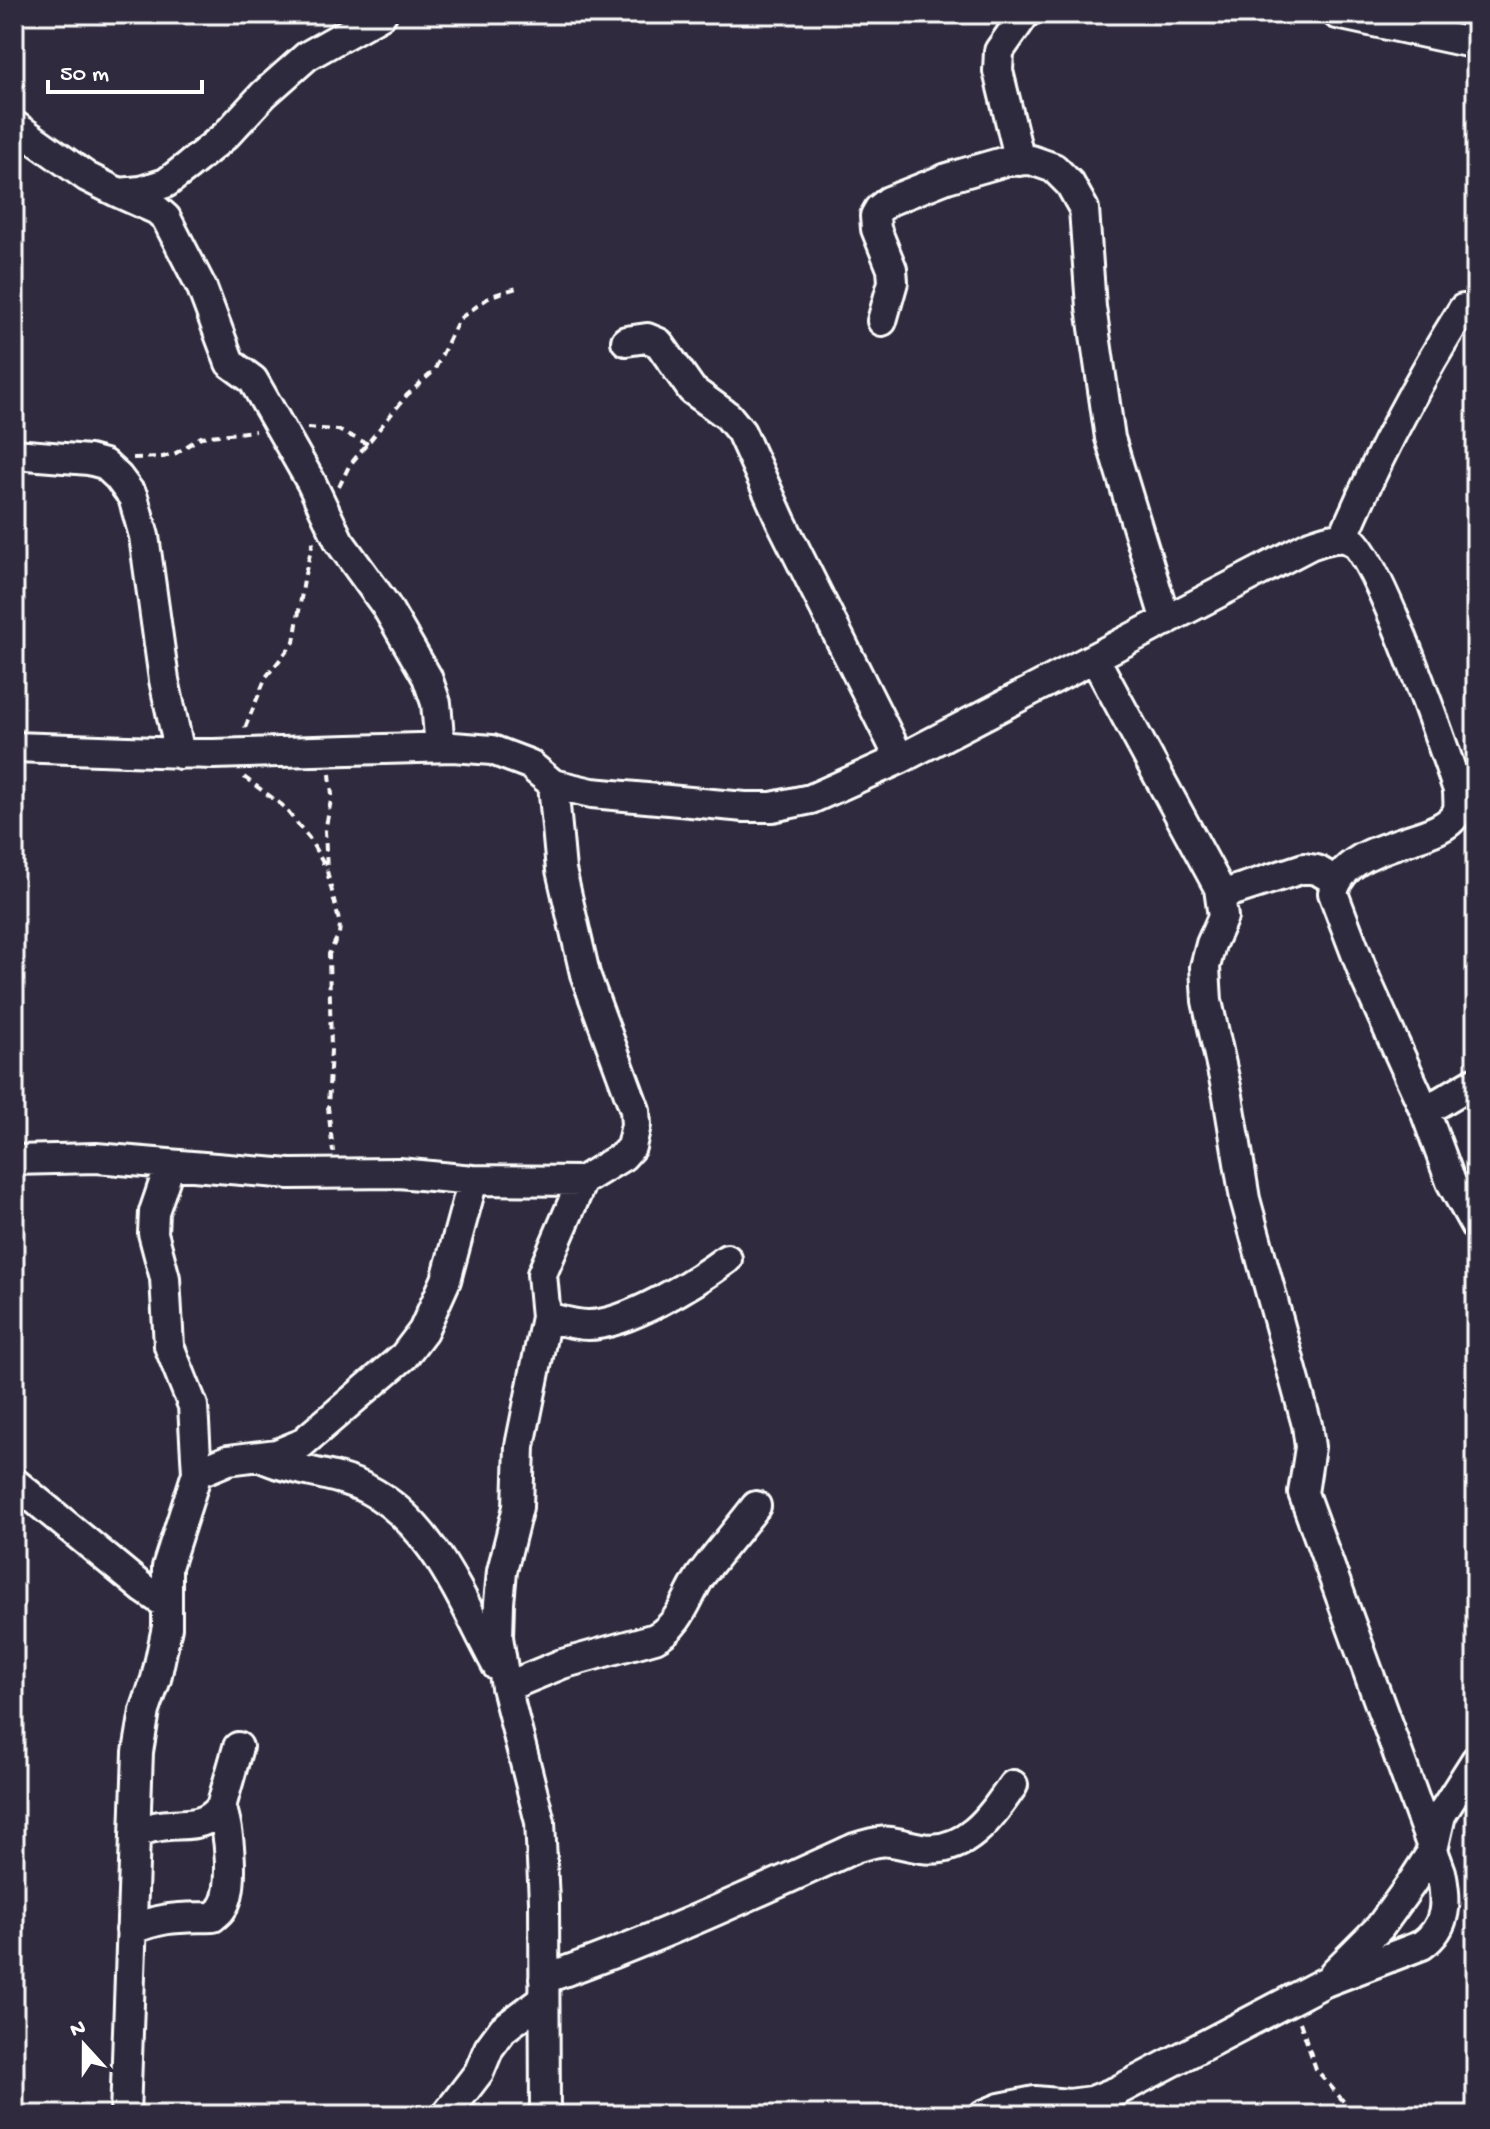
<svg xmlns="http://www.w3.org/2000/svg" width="1490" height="2129" viewBox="0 0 1490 2129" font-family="'Gochi Hand',sans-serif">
	<rect width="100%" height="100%" fill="#2f2a3d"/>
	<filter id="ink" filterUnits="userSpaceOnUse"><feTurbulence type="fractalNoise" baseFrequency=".0125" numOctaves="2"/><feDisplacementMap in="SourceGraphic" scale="16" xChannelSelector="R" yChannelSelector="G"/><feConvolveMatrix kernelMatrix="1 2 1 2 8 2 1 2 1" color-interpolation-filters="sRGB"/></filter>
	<g filter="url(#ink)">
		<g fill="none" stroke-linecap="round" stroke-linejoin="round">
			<defs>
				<path id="minor" d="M1337 14 1476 44
					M14 125 87 177 119 193 141 191 166 183 188 166 226 135 264 94 307 56 382 14
					M1020 161 998 71 999 51 1025 14
					M119 193 157 210 166 218 202 288 230 363 253 380 311 482 339 541 386 606 427 677 436 703 440 747
					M882 321 893 282 892 269 876 229 875 216 879 209 889 201 947 178 1006 161 1031 160 1054 168 1070 184 1084 209 1091 307 1110 438 1166 621
					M626 341 647 338 659 343 692 390 728 416 741 432 781 521 900 759
					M14 454 89 460 104 464 118 477 133 497 144 536 164 680 180 754
					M1343 538C1377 458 1417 382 1463 309
					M14 747 213 754 453 747 492 750 529 764 553 784 592 793 745 807H772L811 799 900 759 1310 545C1322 541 1339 533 1352 541 1377 555 1445 752 1458 790H1476
					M1458 790C1458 796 1459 804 1458 809 1448 846 1346 837 1333 893L1366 980 1425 1111 1451 1182 1476 1227
					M1221 895 1304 868 1317 870 1336 881
					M1425 1111 1476 1081
					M14 1160 96 1158 290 1174 399 1173 473 1180 582 1181
					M546 1317C559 1320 574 1325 588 1325 627 1325 696 1282 727 1259
					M261 1457C295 1473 334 1472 367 1489 434 1523 463 1604 497 1666
					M197 1473 228 1460 277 1454 301 1444 404 1356 423 1331 446 1280 473 1180
					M14 1482 144 1589 166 1604
					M506 1687 562 1664 655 1638C680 1625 686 1599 700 1577 717 1553 738 1530 756 1506
					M136 1834C142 1831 148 1828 155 1827 181 1821 203 1831 221 1807L238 1747
					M131 1930C164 1916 178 1918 213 1917 216 1914 220 1912 222 1908 236 1890 229 1827 221 1807
					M1334 1973 1380 1927 1411 1884 1433 1850 1441 1815 1476 1760
					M544 1979C650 1942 752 1895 855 1848 890 1837 887 1842 921 1848 965 1855 991 1817 1013 1785
					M125 2115 138 1752 145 1711 156 1679 167 1627V1567L197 1473 193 1406 169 1346 165 1278 153 1233 154 1212 170 1165
					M446 2115 479 2072 489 2048 503 2029 542 2000
					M545 2115 544 1901 540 1822 506 1687 498 1637 499 1603 502 1571 518 1507 520 1446 546 1317 542 1274 582 1181 623 1156 631 1147 636 1125 635 1110 585 974 561 870 553 784
					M983 2115 1000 2108 1035 2101 1069 2104 1092 2101 1117 2091 1325 1982 1422 1945C1448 1926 1447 1901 1441 1872L1303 1493 1310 1447 1307 1425 1245 1199 1228 1096 1207 1001 1205 967 1211 944 1223 917 1219 888 1095 659"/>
			</defs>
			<use href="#minor" stroke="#fff" stroke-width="34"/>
			<path stroke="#fff" stroke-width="4" stroke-dasharray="8 6" stroke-linecap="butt" d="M307 428 338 430 368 444
				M133 458 163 457 176 453 201 437 255 431
				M339 487 349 466 407 395 434 371 459 319 491 296 520 287
				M245 728 266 677 294 642 305 574 313 542
				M330 774 332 795 325 831 327 871 340 925 339 934 329 954 331 1050 328 1107 333 1152
				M244 777 282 805 309 838 327 870
				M1300 2022 1316 2069 1355 2115"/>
			<use href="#minor" stroke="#2f2a3d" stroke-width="28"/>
		</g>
	</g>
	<rect width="1490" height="2129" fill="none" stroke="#2f2a3d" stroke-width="48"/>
	<rect x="24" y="24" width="1442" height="2081" fill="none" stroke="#fff" stroke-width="3" filter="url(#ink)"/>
	<g transform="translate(84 2045) rotate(339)" stroke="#2f2a3d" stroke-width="6" paint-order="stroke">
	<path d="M0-6L14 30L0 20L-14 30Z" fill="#ffffff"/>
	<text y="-12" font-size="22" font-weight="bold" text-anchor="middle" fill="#ffffff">N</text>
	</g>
	<path d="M48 80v12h154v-12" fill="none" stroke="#ffffff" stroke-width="4"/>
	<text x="60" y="80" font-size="24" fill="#ffffff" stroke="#2f2a3d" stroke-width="6" paint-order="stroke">50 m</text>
</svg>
